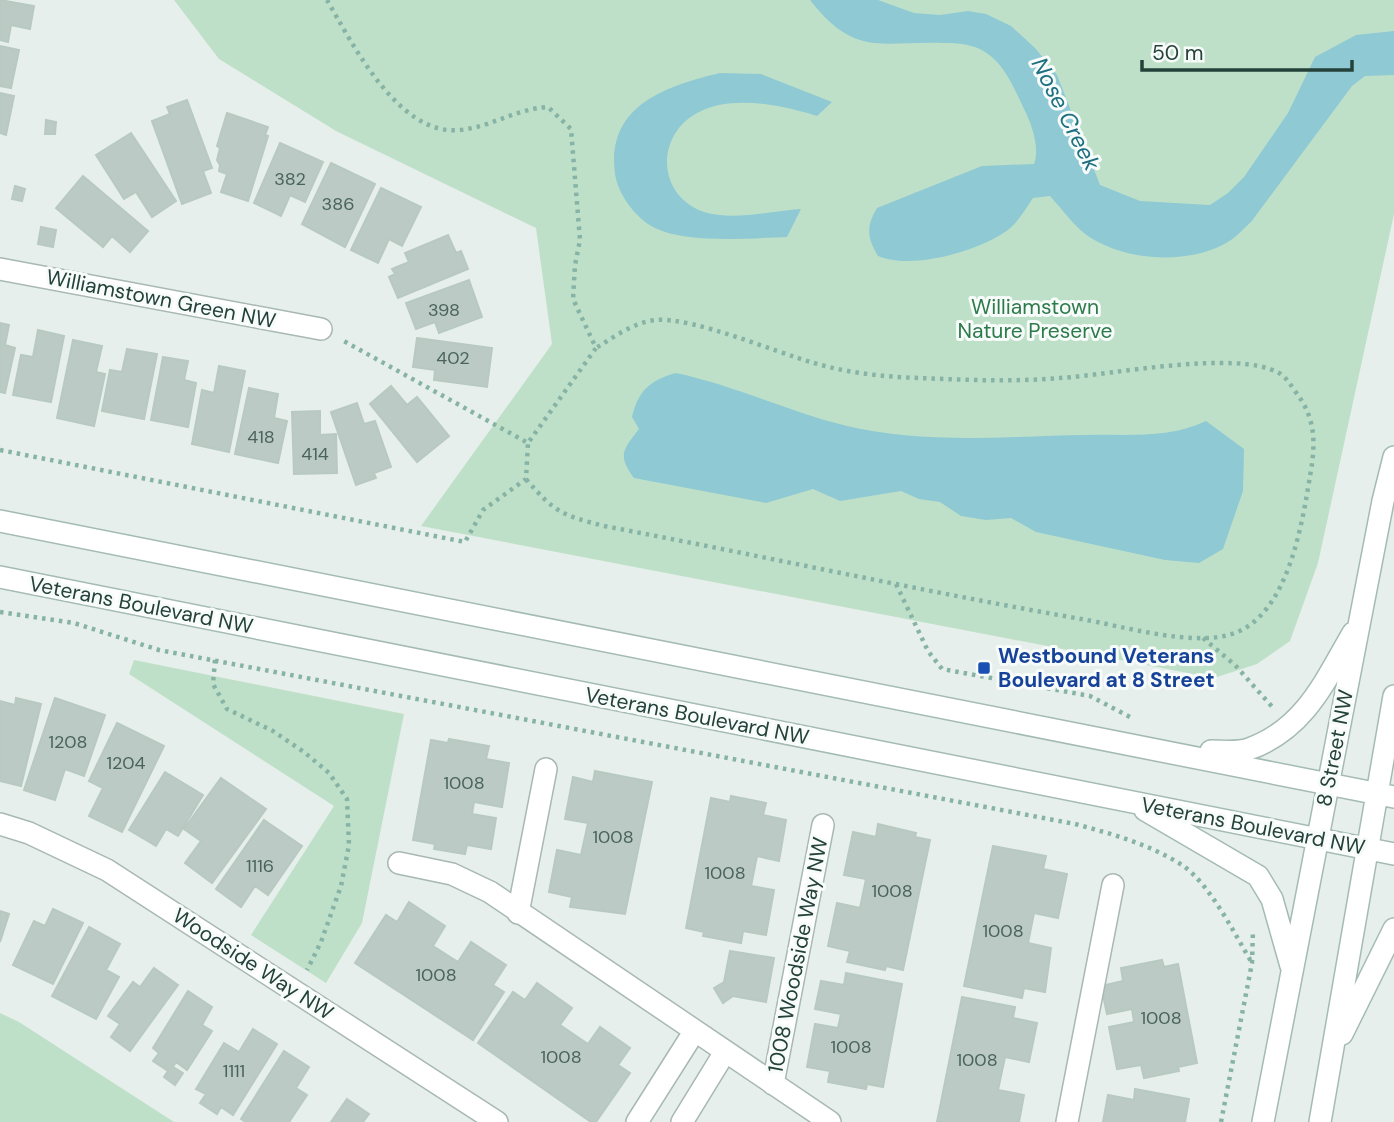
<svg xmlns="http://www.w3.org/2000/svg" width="1394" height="1122" viewBox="0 0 1394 1122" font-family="'DM Sans',sans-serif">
	<rect width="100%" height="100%" fill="#e6efeb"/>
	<path fill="#bfe0c8" d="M174 0H1394V214L1318 563 1290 641 1257 664 1214 678 421 526 552 344 536 228 336 131 219 59Z
		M134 660 404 714 362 923 326 983 251 935 334 806 129 674Z
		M0 1013 19 1022 174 1122H0Z"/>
	<path fill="#8ec9d4" d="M810 0H878L914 13 940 15 968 11 986 14 1011 26 1036 49 1057 75 1100 185 1140 201 1210 205 1228 193 1244 177 1288 113 1315 57 1356 35 1394 31V75L1365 76 1352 86 1251 222C1244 228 1238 235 1231 240 1193 265 1129 262 1091 238 1075 228 1063 210 1050 196L1033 198C1025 210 1017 224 1005 232 976 252 911 270 878 256 867 238 866 226 877 208L982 166 1034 164C1040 149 1032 124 1024 109 1015 90 1004 63 985 52 973 44 958 43 944 43 882 40 856 59 810 0Z
		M720 73 761 74 832 102 817 116C782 105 731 94 697 113 655 136 657 196 704 212 732 221 772 211 801 209L787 237C749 238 688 244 655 228 635 218 618 194 615 174 606 106 665 86 720 73Z
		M676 373C733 385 787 411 843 425 923 445 1006 436 1087 435 1129 434 1168 439 1206 421L1244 449 1243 491 1223 549 1199 563 1165 560 1036 532 1011 518 986 520 961 516 940 502 919 499 901 491 840 501 813 489 766 503 634 478C617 455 623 450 639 429L632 417C638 391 650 380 676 373Z"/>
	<path fill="#bbcac4" stroke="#b8c9c2" stroke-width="2" d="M0 0 34 6 30 29 11 25 8 42 0 40Z
		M0 46 19 50 11 88 0 86Z
		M0 93 14 96 6 135 0 133Z
		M187 100 212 168 203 171 211 193 182 204 152 121 170 114 167 107Z
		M227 113 268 127 265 135 268 136 248 201 221 192 227 174 219 171 220 165 217 160 220 148 217 146Z
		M46 120 56 122 55 134H45Z
		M131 133 176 201 152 217 136 192 124 199 96 155Z
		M280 143 323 162 305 202 290 195 281 216 254 203Z
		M331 163 375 184 345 247 302 224Z
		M83 176 148 231 130 252 112 236 103 247 56 208Z
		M15 186 25 189 22 201 12 199Z
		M381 188 421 207 402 246 389 239 378 263 351 250Z
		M41 227 56 230 53 247 38 244Z
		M448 235 456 253 461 251 468 269 398 298 389 277 395 274 392 269 409 262 405 253Z
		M469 280 482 317 439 333 435 322 416 329 406 303Z
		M0 323 9 325 5 345 15 348 5 393 0 392Z
		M38 330 64 336 51 402 13 395 21 355 33 357Z
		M417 338 492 348 487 387 434 380 435 370 413 367Z
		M73 340 102 346 96 372 105 374 94 426 57 418Z
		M127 349 157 354 144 419 102 411 110 370 122 372Z
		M163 357 188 361 184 380 196 383 188 427 151 420Z
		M219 366 245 371 229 452 192 444 202 390 214 393Z
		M391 386 407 405 417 397 449 436 417 462 370 404Z
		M249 388 278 394 274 418 287 421 278 463 235 454Z
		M357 403 364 424 375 421 391 467 374 473 376 478 356 485 331 412Z
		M320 411V435L336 434 337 473 294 474 292 412Z
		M16 698 41 704 21 786 0 781V701L15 705Z
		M55 698 105 715 84 776 65 769 55 800 24 790Z
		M117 723 164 746 122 832 89 816 103 788 89 781Z
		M449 739 489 746 486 759 509 763 502 807 474 802 472 814 496 818 491 849 467 845 465 854 434 849 435 844 413 840 431 740 448 743Z
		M595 771 652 782 625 914 570 907 572 897 549 892 557 850 581 855 588 823 565 819 573 777 593 782Z
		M165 772 203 795 178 836 166 829 156 846 129 830Z
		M221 778 266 809 212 883 185 863 201 841 184 829Z
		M731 796 766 803 763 815 786 820 779 861 757 856 751 886 774 890 766 935 743 931 741 943 703 936 704 932 686 928 711 798 730 802Z
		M264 820 302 846 268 895 255 886 241 907 216 889Z
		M878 824 916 833 915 837 930 840 903 970 886 966 885 970 847 962 850 951 828 946 837 903 860 908 866 879 844 875 853 832 876 837Z
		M993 846 1046 856 1043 869 1067 874 1058 918 1034 913 1028 943 1051 948 1045 992 1024 988 1022 998 964 986Z
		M409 902 445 926 433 946 458 962 471 942 506 965 493 985 504 992 473 1040 355 963 386 915 397 922Z
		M53 909 83 923 53 984 13 965 34 921 45 926Z
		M0 911 9 914 0 942Z
		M89 927 120 944 106 970 119 977 96 1019 52 996Z
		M730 951 774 958 766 1002 733 996 723 1003 714 988 724 982Z
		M1162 960 1164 967 1178 964 1197 1063 1178 1067 1179 1071 1144 1078 1141 1065 1117 1069 1109 1027 1134 1022 1132 1009 1107 1014 1101 986 1123 981 1121 968Z
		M154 968 178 985 130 1051 111 1037 120 1024 108 1016 133 982 140 987Z
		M846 973 902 984 883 1087 867 1084 866 1089 828 1082 830 1071 807 1067 815 1024 838 1028 841 1014 815 1009 821 981 844 985Z
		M537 983 572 1008 560 1025 588 1044 600 1027 630 1048 618 1065 630 1073 596 1122H591L478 1043 513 992 525 1000Z
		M188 991 212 1007 202 1025 212 1031 187 1070 176 1062 173 1067 183 1073 175 1085 164 1077 168 1071 153 1061 159 1053 153 1048Z
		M962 997 1015 1007 1013 1018 1037 1023 1029 1062 1005 1057 998 1090 1024 1095 1019 1122H937Z
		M253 1029 277 1044 233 1115 221 1107 217 1114 200 1103 206 1094 196 1089 224 1043 239 1052Z
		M284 1051 309 1067 296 1088 307 1095 289 1122H246L241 1119Z
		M1135 1089 1189 1099 1185 1122H1103L1108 1095 1134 1100Z
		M347 1099 369 1114 363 1122H331Z"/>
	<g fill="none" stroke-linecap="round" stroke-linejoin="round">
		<defs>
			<path id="street" d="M0 269 321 329
				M0 824 29 833 107 870 497 1122
				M399 863 452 874 490 892 830 1122
				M518 913 546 769
				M773 1084 823 825
				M637 1122 694 1032
				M682 1122 725 1052
				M1067 1122 1113 885"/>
			<path id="secondary" d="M0 521 1394 797
				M0 577 1394 854
				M1211 751C1223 751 1238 753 1249 749 1305 729 1325 681 1353 633
				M1145 810 1258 876 1272 899 1291 966
				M1342 1034 1394 929
				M1263 1122 1383 501 1394 457
				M1320 1122 1394 696"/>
		</defs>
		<use href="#street" stroke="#a8b8b2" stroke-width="24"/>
		<use href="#secondary" stroke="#a4bbb3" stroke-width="24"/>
		<path stroke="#86b3a5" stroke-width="4.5" stroke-dasharray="3.5 5" stroke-linecap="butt" d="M327 0C352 43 399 137 460 130 491 127 515 109 548 107L571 129 580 240 575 265 573 299 596 348 528 443 342 340
			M0 450 465 542 483 510 526 479 528 443
			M526 479C555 513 562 515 604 526 763 556 921 591 1081 619 1123 626 1194 648 1235 633 1288 613 1302 525 1310 476 1316 443 1316 418 1295 391 1290 384 1286 377 1279 373 1237 349 1111 375 1060 378 1014 382 966 380 920 378 884 377 848 373 814 363 775 352 693 317 656 320 634 322 614 337 596 348
			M896 584 928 651 942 669 1090 696 1130 717
			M0 612 74 623 159 650 1075 824C1112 834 1149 844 1182 865 1210 884 1234 933 1252 963
			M1203 638 1235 665 1275 710
			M215 660 213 684 227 709 273 731 304 752 329 773 347 799 349 845 341 886 321 942 307 970
			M1221 1122 1252 963 1253 930"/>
		<use href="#street" stroke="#fff" stroke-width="21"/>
		<use href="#secondary" stroke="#fff" stroke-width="21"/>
	</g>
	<rect fill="#1a4fb4" stroke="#f7fbf9" stroke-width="2.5" x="977" y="661" width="14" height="14" rx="3.5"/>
	<g text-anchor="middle" stroke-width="6" stroke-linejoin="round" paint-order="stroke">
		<g font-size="18" fill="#4a645c">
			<text x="290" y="185">382</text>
			<text x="338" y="210">386</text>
			<text x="444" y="316">398</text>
			<text x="453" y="364">402</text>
			<text x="261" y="443">418</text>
			<text x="315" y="460">414</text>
			<text x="68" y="748">1208</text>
			<text x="126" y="769">1204</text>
			<text x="464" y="789">1008</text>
			<text x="613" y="843">1008</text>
			<text x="260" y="872">1116</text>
			<text x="725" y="879">1008</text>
			<text x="892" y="897">1008</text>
			<text x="1003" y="937">1008</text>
			<text x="436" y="981">1008</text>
			<text x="1161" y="1024">1008</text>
			<text x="851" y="1053">1008</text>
			<text x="561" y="1063">1008</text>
			<text x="977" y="1066">1008</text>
			<text x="234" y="1077">1111</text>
		</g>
		<g font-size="21" fill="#24423a" stroke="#f7fbf9">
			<text transform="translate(161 299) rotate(11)" y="7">Williamstown Green NW</text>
			<text transform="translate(141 605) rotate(11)" y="7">Veterans Boulevard NW</text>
			<text transform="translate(697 716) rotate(11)" y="7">Veterans Boulevard NW</text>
			<text transform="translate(1335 748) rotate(-79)" y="7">8 Street NW</text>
			<text transform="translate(1253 826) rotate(11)" y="7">Veterans Boulevard NW</text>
			<text transform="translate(798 955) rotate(-79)" y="7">1008 Woodside Way NW</text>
			<text transform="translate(253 964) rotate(33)" y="7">Woodside Way NW</text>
		</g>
		<g font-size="21" fill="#2d7a4b" stroke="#f7fbf9">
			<text x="1035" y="314">Williamstown<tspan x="1035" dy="24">Nature Preserve</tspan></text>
		</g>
		<g font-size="21" font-weight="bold" fill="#164399" stroke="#f7fbf9" text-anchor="start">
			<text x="998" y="663">Westbound Veterans<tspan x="998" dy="24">Boulevard at 8 Street</tspan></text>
		</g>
		<g font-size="23" font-style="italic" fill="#1c6f80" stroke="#f7fbf9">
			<text transform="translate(1066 114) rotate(63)" y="8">Nose Creek</text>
		</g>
	</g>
	<path d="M1142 60v10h210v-10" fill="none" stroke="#24423a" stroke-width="3.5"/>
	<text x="1152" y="60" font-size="21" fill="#24423a" stroke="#f7fbf9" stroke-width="5" paint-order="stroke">50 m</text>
</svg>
